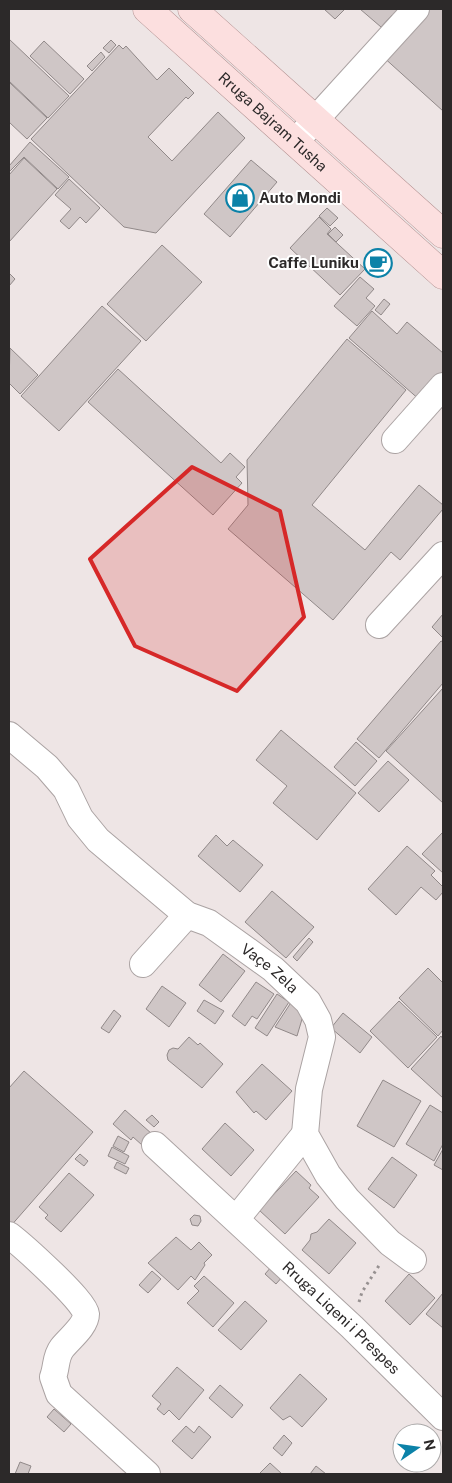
<svg xmlns="http://www.w3.org/2000/svg" width="452" height="1483" viewBox="0 0 452 1483" font-family="'Public Sans',sans-serif">
	<rect width="100%" height="100%" fill="#eee5e5"/>
	<path fill="#cfc6c6" stroke="#918989" d="M324 9H345L335 19Z
		M360 9H404L396 19 392 15 381 27Z
		M423 9H443V111L381 55Z
		M9 39 69 96 48 118 9 81Z
		M111 40 116 45 109 53 103 48Z
		M44 41 84 79 70 94 30 56Z
		M119 45 123 49 126 46 157 80 169 68 194 93 188 99 186 97 148 137 172 161 218 112 245 138 156 233 124 227 31 139Z
		M101 52 105 57 92 71 87 66Z
		M9 82 47 118 27 139 9 122Z
		M30 142 69 177 58 189 24 157 10 171 9 170V166Z
		M24 158 57 189 9 242V175Z
		M251 160 277 182 230 237 204 214Z
		M69 179 100 208 86 223 80 217 69 229 60 221 71 209 55 195Z
		M327 208 338 218 330 226 319 216Z
		M319 217 331 229 327 234 365 269 340 295 290 248Z
		M335 227 343 235 336 242 328 234Z
		M162 245 202 282 146 341 107 304Z
		M378 251 390 261 377 276 365 266Z
		M9 273 15 279 9 286Z
		M360 277 374 289 366 298 375 306 357 326 334 306Z
		M384 299 390 304 381 315 375 310Z
		M102 306 141 341 59 431 21 396Z
		M372 311 397 334 407 322 443 353V375L421 401 349 338Z
		M347 339 406 390 312 505 365 550 419 485 443 505V509L400 560 391 552 333 620 228 529 248 505 247 460Z
		M10 348 38 375 20 394 9 383Z
		M118 369 221 463 230 453 245 467 236 477 242 483 213 515 88 402Z
		M443 614V638L432 627Z
		M441 641 443 642V683L379 758 357 739Z
		M443 688V803L386 751Z
		M281 730 356 793 317 840 273 803 287 786 256 760Z
		M356 742 377 761 355 786 334 767Z
		M388 761 409 780 379 812 358 793Z
		M443 832V873L422 854Z
		M216 835 227 846 233 840 263 865 240 892 198 856Z
		M407 846 435 871 431 875 443 887V892L436 900 421 887 396 915 368 889Z
		M272 891 314 927 286 958 245 922Z
		M309 938 313 942 297 961 293 957Z
		M223 954 245 971 221 1002 199 985Z
		M428 968 443 983V1030L438 1036 399 998Z
		M256 982 274 994 257 1019 252 1016 245 1026 232 1016Z
		M162 986 186 1003 169 1027 146 1009Z
		M277 994 289 1002 267 1036 255 1028Z
		M204 1000 224 1011 215 1024 197 1011Z
		M292 1001 305 1009 297 1036 275 1027Z
		M399 1001 437 1037 408 1068 370 1031Z
		M114 1010 121 1016 109 1033 101 1028Z
		M343 1013 372 1037 360 1053 331 1028Z
		M441 1036 443 1039V1098L411 1069Z
		M189 1037 198 1045 200 1043 223 1064 202 1088 168 1060 167 1055 169 1050 173 1048 178 1049Z
		M262 1064 292 1091 266 1120 256 1111 254 1113 236 1092Z
		M24 1071 93 1132 9 1228V1088Z
		M383 1080 421 1101 394 1147 357 1126Z
		M430 1105 443 1113V1144L434 1161 406 1144Z
		M125 1110 152 1134 142 1145 133 1137 131 1140 113 1124Z
		M152 1115 159 1122 154 1127 146 1120Z
		M225 1123 254 1150 231 1176 202 1149Z
		M118 1136 129 1142 124 1152 113 1146Z
		M112 1147 129 1156 125 1164 108 1156Z
		M443 1149V1170L434 1165Z
		M80 1154 88 1161 84 1166 75 1159Z
		M392 1157 417 1175 394 1208 368 1189Z
		M117 1162 129 1168 126 1174 114 1168Z
		M296 1171 311 1185 309 1188 319 1197 285 1234 259 1210Z
		M69 1173 94 1195 61 1232 45 1218 48 1215 39 1207Z
		M194 1215 200 1216 201 1221 198 1226 192 1225 190 1219Z
		M329 1219 356 1243 329 1274 302 1250 310 1240 311 1234 317 1232Z
		M176 1237 191 1250 199 1242 212 1255 204 1263 205 1265 195 1280 191 1276 178 1290 148 1263Z
		M272 1266 283 1276 276 1284 265 1274Z
		M152 1271 161 1279 148 1293 139 1285Z
		M409 1274 435 1298 410 1325 385 1301Z
		M204 1276 234 1303 213 1327 187 1303 199 1291 194 1286Z
		M443 1293V1328L426 1314Z
		M245 1301 267 1321 241 1350 218 1330Z
		M177 1367 204 1390 179 1420 169 1410 164 1415 157 1409 161 1404 152 1396Z
		M300 1374 327 1399 302 1427 290 1416 283 1420 270 1408Z
		M220 1385 243 1405 232 1418 209 1398Z
		M54 1409 71 1424 64 1432 47 1417Z
		M186 1426 194 1433 199 1426 211 1437 192 1459 172 1441Z
		M284 1435 292 1443 282 1456 273 1448Z
		M20 1462 31 1466 28 1474H15Z
		M270 1463 282 1474H259Z
		M316 1466 326 1474H310Z"/>
	<g fill="none" stroke-linecap="round" stroke-linejoin="round">
		<defs>
			<g id="minor">
				<path d="M295 142 416 9"/>
				<path d="M395 440 443 386"/>
				<path d="M379 625 443 555"/>
				<path id="s1" d="M9 735 47 767 66 789 80 818 98 840 187 915 209 923 273 969 308 1002 318 1020 322 1037 309 1089 305 1134 328 1175 347 1199 390 1243 413 1260"/>
				<path d="M143 964 187 915"/>
				<path id="s2" d="M155 1145 352 1327 443 1417"/>
				<path d="M237 1218 305 1134"/>
				<path d="M9 1235C22 1245 85 1301 86 1314 86 1326 69 1339 62 1348 55 1357 57 1367 53 1377L59 1394 147 1474"/>
			</g>
			<g id="major">
				<path id="s3" d="M147 9 443 275"/>
				<path d="M192 9 443 234"/>
			</g>
		</defs>
		<use href="#minor" stroke="#aba3a3" stroke-width="28"/>
		<use href="#major" stroke="#b29191" stroke-width="29"/>
		<path stroke="#969090" stroke-width="3" stroke-dasharray="2.5 4" stroke-linecap="butt" d="M359 1302 362 1292 380 1264"/>
		<use href="#minor" stroke="#fff" stroke-width="26"/>
		<use href="#major" stroke="#fcdfdf" stroke-width="28"/>
	</g>
	<path fill="#d62828" fill-opacity="0.2" stroke="#d62828" stroke-width="4" stroke-linejoin="round" d="M192 467 280 511 304 617 237 691 135 646 90 559Z"/>
	<defs>
		<symbol id="shop-ring" viewBox="-11 -11 22 22"><circle r="9.5" fill="#fff" stroke="#0c82a8" stroke-width="1.5"/><path d="M-5-2.5h2.3a2.7 3.5 0 0 1 5.4 0H5L5.5 6h-11ZM-1.5-2.5h3a1.5 2.3 0 0 0-3 0Z" fill="#0c82a8"/></symbol>
		<symbol id="cafe-ring" viewBox="-11 -11 22 22"><circle r="9.5" fill="#fff" stroke="#0c82a8" stroke-width="1.5"/><path d="M-5.5-4.5H6V0H3Q3 3.5 0 3.5H-2.5Q-5.5 3.5-5.5 0ZM3-3.2v2h1.7v-2ZM-6 4.5H4V6H-6Z" fill="#0c82a8"/></symbol>
	</defs>
	<g fill-rule="evenodd">
		<use href="#shop-ring" x="224" y="182" width="32" height="32"/>
		<use href="#cafe-ring" x="362" y="247" width="32" height="32"/>
	</g>
	<g text-anchor="middle" stroke-width="4" stroke-linejoin="round" paint-order="stroke">
		<g font-size="15" fill="#2c2929" stroke="#fff">
			<text dy="5" stroke="none"><textPath href="#s3" startOffset="169">Rruga Bajram Tusha</textPath></text>
			<text dy="5" stroke="none"><textPath href="#s1" startOffset="355">Vaçe Zela</textPath></text>
			<text dy="5" stroke="none"><textPath href="#s2" startOffset="254">Rruga Liqeni i Prespes</textPath></text>
		</g>
		<g font-size="15" font-weight="bold" fill="#2c2929" stroke="#fff" text-anchor="start">
			<text x="259" y="203">Auto Mondi</text>
			<text x="359" y="268" text-anchor="end">Caffe Luniku</text>
		</g>
	</g>
	<rect width="452" height="1483" fill="none" stroke="#2c2929" stroke-width="20"/>
	<g transform="translate(417 1448) rotate(77)"><circle r="24" fill="#ffffff" stroke="#aba9a9"/>
	<path d="M0-4L9 19L0 12L-9 19Z" fill="#0c82a8"/>
	<text y="-8" font-size="14" font-weight="bold" text-anchor="middle" fill="#2c2929">N</text>
	</g>
</svg>
